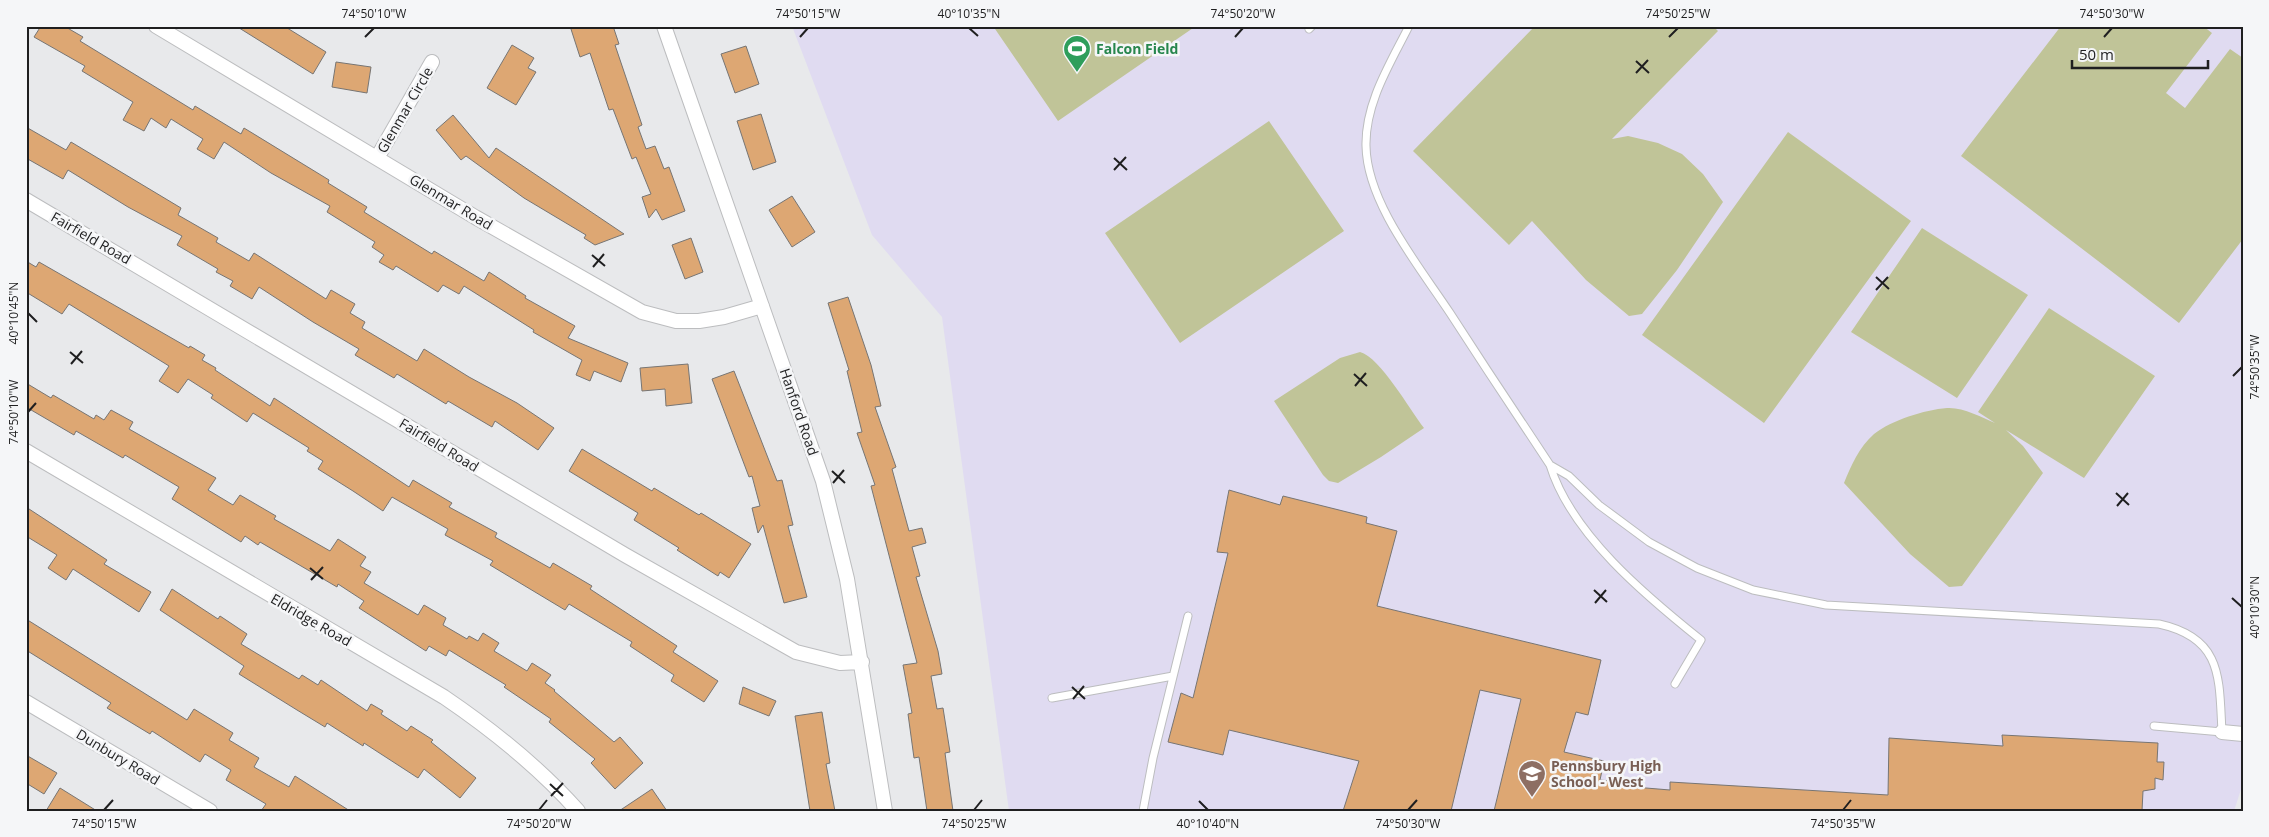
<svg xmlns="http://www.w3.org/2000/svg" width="2269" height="837" viewBox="0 0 2269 837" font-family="'Open Sans',sans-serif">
	<rect width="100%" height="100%" fill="#e8e9eb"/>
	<path fill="#e0dbf1" d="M792 26H2243V783L2234 811H1009L942 317 872 235Z"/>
	<path fill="#c0c498" d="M993 26H1196L1058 121Z
		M1535 26H1713L1718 31 1612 139 1628 136 1658 143 1682 154 1703 174 1723 202 1677 270 1642 314 1629 316 1586 280 1532 221 1509 245 1413 151Z
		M2061 26H2203L2212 33 2166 93 2185 108 2230 49 2243 58V239L2179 323 1961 156Z
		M1269 121 1344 231 1180 343 1105 233Z
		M1788 132 1911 221 1764 423 1642 335Z
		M1922 228 2028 295 1957 398 1851 332Z
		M2049 308 2155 376 2084 478 2006 430 2023 446 2043 473 1962 586 1949 587 1910 554 1844 483C1851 466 1859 447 1874 434 1892 420 1924 410 1947 408 1963 407 1981 417 1995 423L1978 412Z
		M1360 352C1380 357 1410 410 1424 428L1381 457 1338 483 1329 481 1323 475 1274 401 1340 358Z"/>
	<path fill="#dda773" stroke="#777573" d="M41 26H64L83 37 80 41 193 110 195 106 241 134 244 128 329 180 328 183 367 207 364 212 432 254 434 251 484 281 489 272 526 296 525 298 575 326 568 338 628 363 621 382 594 371 590 381 576 375 582 360 533 332 534 330 464 286 459 294 443 285 438 292 396 266 393 270 379 262 384 255 372 247 375 242 327 212 330 206 271 173 224 142 214 159 197 149 203 139 171 119 166 128 151 118 144 131 123 120 133 102 82 71 85 66 34 37Z
		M236 26H284L326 52 313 74Z
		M570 26H613L619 44 615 45 642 125 638 127 646 149 655 146 664 169 669 167 685 211 662 220 656 209 649 218 642 197 651 194 636 157 632 159 613 109 609 110 590 53 580 57Z
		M512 45 534 58 528 68 536 72 516 105 487 88Z
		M746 46 759 84 735 93 721 54Z
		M336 62 371 67 367 93 332 87Z
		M761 114 776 162 753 170 737 121Z
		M453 115 489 158 496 148 624 234 595 245 584 238 586 235 524 198 466 156 461 160 436 130Z
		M26 127 66 150 71 142 181 208 178 215 218 238 216 242 249 261 254 253 326 299 331 290 355 304 350 313 365 322 362 328 417 361 424 349 469 377 517 403 554 428 538 450 495 421 492 427 448 401 446 404 397 374 394 378 355 355 359 349 313 322 259 287 252 299 230 286 233 281 216 272 218 269 177 245 182 236 128 207 68 170 63 179 26 158Z
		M792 196 815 232 792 247 769 210Z
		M691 238 703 272 685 279 672 245Z
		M26 261 36 267 39 262 189 348 190 346 205 355 202 360 216 368 215 370 270 406 274 398 409 487 413 480 452 503 449 507 497 533 495 537 550 568 553 563 592 586 590 589 677 646 673 652 718 681 704 702 671 681 674 675 630 646 632 642 569 604 565 610 490 565 493 561 445 535 448 529 392 497 383 511 353 491 318 469 323 461 307 451 309 448 253 413 247 422 211 398 213 395 188 379 178 393 159 381 169 366 69 304 62 314 26 292Z
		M848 297 871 365 881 406 875 407 896 467 892 469 909 531 922 528 926 543 912 547 920 576 916 577 938 651 942 674 931 676 937 709 943 708 950 752 945 753 953 811H927L919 757 914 758 908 714 912 713 903 665 917 663 871 486 875 485 857 433 862 432 847 371 849 370 828 303Z
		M688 364 692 403 666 406 665 389 642 391 640 368Z
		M734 371 777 481 782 480 793 525 788 526 807 597 784 603 763 525 758 533 752 508 760 506 752 476 749 477 712 379Z
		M26 383 51 398 53 395 94 419 96 415 104 420 111 410 133 422 129 429 216 478 208 490 233 505 240 495 276 516 274 519 330 551 338 539 366 557 360 566 371 572 364 583 418 615 424 605 446 618 443 625 467 639 469 636 478 641 483 633 499 643 494 651 527 671 532 663 551 675 545 683 555 690 554 691 614 742 620 737 643 763 615 789 591 763 595 759 549 722 551 719 504 687 506 685 449 650 446 656 429 646 426 651 359 608 364 601 338 584 337 587 260 542 258 545 245 536 241 542 172 499 179 487 125 455 123 458 76 431 74 435 26 407Z
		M582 449 652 491 654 488 699 515 701 513 751 544 729 578 720 572 718 576 677 550 679 548 634 520 638 513 569 471Z
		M1229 490 1280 505 1283 496 1367 517 1366 523 1397 531 1377 606 1601 660 1588 715 1576 712 1564 752 1604 761 1600 780 1611 781 1610 785 1670 790V782L1888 795 1889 738 2003 746 2002 735 2158 743 2157 762H2164L2163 780 2155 778V789L2143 791 2142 811H1494L1521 699 1480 690 1451 811H1343L1359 761 1229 730 1223 755 1168 742 1181 693 1193 698 1228 553 1217 552Z
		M26 507 107 560 104 564 151 592 139 612 73 569 66 580 48 568 57 555 26 536Z
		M172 589 218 619 220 616 247 634 241 644 299 679 302 675 318 685 321 680 367 711 371 704 383 711 381 714 407 731 411 726 433 740 431 742 476 778 460 798 424 769 418 778 364 743 363 746 327 723 325 727 297 710 239 674 244 666 160 610Z
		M26 619 187 720 194 709 233 733 229 740 259 758 254 767 289 787 295 776 350 811H261L266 804 226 780 231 770 205 754 200 762 152 731 150 734 107 708 111 703 26 650Z
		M743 687 776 701 769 716 739 704Z
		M822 712 830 763 826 764 835 811H810L795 716Z
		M26 755 57 773 44 794 26 783Z
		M60 788 97 811H46Z
		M652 789 667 811H619Z"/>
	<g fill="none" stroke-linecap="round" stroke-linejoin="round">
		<defs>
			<path id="service" d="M1409 26C1390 64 1365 103 1366 146 1367 203 1419 266 1450 313 1483 364 1516 414 1550 465L1569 476 1599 505 1649 542 1697 568 1753 590 1826 605 2159 624C2223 638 2219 678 2222 732L2154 726
				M1309 29 1312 26
				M1550 465C1571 534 1646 596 1701 640L1675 684
				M1052 698 1173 676
				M1143 811 1153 758 1188 616"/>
			<path id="minor" d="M156 26 475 217 642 312 676 321H699L724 317 762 306
				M664 26 823 481 847 579 885 811
				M377 158 432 62
				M26 200 625 555 796 652 840 663 862 662
				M26 451 444 697C494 731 538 766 578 811
				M26 702 210 811
				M2222 732 2243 734"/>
		</defs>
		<use href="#service" stroke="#bcbdbf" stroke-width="9"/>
		<use href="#minor" stroke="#bcbdbf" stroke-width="16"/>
		<use href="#service" stroke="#fff" stroke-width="7"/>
		<use href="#minor" stroke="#fff" stroke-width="14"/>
	</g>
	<path fill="none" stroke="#1f1f20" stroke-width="2" d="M969 28 978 36M365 37 374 28M800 37 808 28M1235 37 1243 28M1669 37 1678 28M2104 37 2112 28M1636 61 1649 73M1636 73 1648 60M1114 158 1127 170M1114 170 1126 157M592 255 605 266M593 267 604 254M1876 277 1889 289M1876 290 1888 277M28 313 37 322M70 352 83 363M71 364 82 351M1354 374 1367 386M2233 376 2242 367M1355 386 1366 373M28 412 36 403M832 471 845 483M833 483 844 470M2116 493 2129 505M2117 506 2128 493M310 568 323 579M311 580 323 567M1594 590 1607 602M2232 598 2242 607M1595 603 1606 590M1072 687 1085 699M1073 699 1084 686M550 784 563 796M551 796 563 783M1199 801 1208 810M104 810 113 800M539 810 547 800M974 810 982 800M1408 810 1417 800M1843 810 1851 800"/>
	<defs>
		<symbol id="stadium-pin" viewBox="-11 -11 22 30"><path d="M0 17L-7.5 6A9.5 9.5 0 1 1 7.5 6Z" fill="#2e9e5b" stroke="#f5f6f8"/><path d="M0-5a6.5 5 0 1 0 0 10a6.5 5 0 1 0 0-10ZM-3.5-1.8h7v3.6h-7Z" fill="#fff"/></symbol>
		<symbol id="school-pin" viewBox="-11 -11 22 30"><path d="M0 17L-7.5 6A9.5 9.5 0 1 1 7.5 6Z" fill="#8d6e63" stroke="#f5f6f8"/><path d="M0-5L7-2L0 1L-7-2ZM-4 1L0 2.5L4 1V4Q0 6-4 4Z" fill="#fff"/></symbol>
	</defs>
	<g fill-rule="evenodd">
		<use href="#stadium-pin" x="1061" y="33" width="32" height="43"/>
		<use href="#school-pin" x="1516" y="758" width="32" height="43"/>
	</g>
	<g text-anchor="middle" stroke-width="5" stroke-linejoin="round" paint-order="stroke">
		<g font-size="14" font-weight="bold" fill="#27864d" stroke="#f5f6f8" text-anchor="start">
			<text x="1096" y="54">Falcon Field</text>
		</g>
		<g font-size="14" fill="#1f1f20" stroke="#f5f6f8">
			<text transform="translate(405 110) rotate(-60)" y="5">Glenmar Circle</text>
			<text transform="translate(451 202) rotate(31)" y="5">Glenmar Road</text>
			<text transform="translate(91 238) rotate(30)" y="5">Fairfield Road</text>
			<text transform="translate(799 412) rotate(71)" y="5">Hanford Road</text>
			<text transform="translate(439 445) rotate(31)" y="5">Fairfield Road</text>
			<text transform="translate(311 620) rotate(30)" y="5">Eldridge Road</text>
			<text transform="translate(118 757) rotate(31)" y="5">Dunbury Road</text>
		</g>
		<g font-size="14" font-weight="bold" fill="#785e54" stroke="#f5f6f8" text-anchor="start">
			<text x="1551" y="771">Pennsbury High<tspan x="1551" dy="16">School - West</tspan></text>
		</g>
	</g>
	<rect width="2269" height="837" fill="none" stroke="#f5f6f8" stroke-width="55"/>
	<path d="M2072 60v8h136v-8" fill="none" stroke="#1f1f20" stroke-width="2.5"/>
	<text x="2079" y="60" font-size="15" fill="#1f1f20" stroke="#f5f6f8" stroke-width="4" paint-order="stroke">50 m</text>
	<rect x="28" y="28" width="2214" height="782" fill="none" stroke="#1f1f20" stroke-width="2"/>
	<g font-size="12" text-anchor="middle" fill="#1f1f20">
		<text x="374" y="18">74°50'10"W</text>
		<text x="808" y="18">74°50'15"W</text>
		<text x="969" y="18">40°10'35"N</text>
		<text x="1243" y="18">74°50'20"W</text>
		<text x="1678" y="18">74°50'25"W</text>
		<text x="2112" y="18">74°50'30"W</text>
		<text transform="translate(14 313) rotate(-90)" y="4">40°10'45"N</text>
		<text transform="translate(2255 367) rotate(-90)" y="4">74°50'35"W</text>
		<text transform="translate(14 412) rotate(-90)" y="4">74°50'10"W</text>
		<text transform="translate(2255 607) rotate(-90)" y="4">40°10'30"N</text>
		<text x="104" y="828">74°50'15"W</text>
		<text x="539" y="828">74°50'20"W</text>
		<text x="974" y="828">74°50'25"W</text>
		<text x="1208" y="828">40°10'40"N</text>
		<text x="1408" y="828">74°50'30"W</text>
		<text x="1843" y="828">74°50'35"W</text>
	</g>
</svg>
